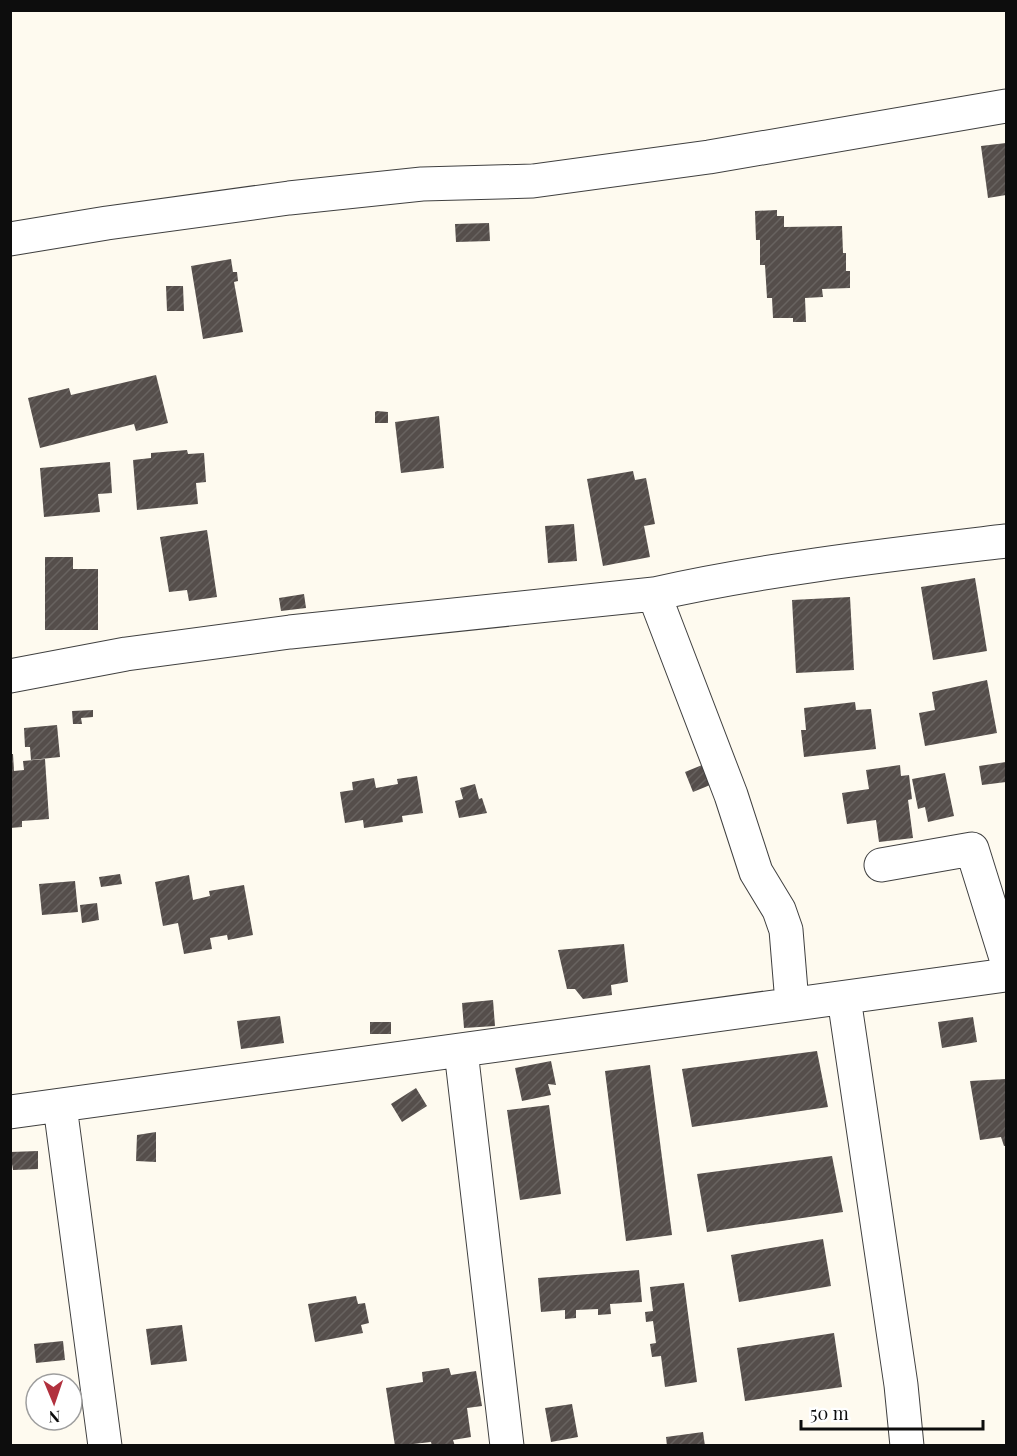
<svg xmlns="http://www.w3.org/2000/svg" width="1017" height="1456" viewBox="0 0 1017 1456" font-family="'Playfair Display',serif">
	<defs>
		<pattern id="building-hatch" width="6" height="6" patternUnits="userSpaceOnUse" patternTransform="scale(1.5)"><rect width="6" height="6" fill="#554e4b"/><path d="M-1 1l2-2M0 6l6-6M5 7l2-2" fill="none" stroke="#686360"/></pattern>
	</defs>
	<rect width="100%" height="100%" fill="#fefaef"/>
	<path fill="url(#building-hatch)" d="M1006 143V195L988 198 981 146Z
		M777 210V216H784V227L842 226 843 253H846V271H850V288L822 289 823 297 805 298 806 322H793V318H773L772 298H767L765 265H760V240H756L755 211Z
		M489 223 490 241 456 242 455 224Z
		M231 259 233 272H237L238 281 234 282 243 332 203 339 191 266Z
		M166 286H183L184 311H167Z
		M156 375 168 423 136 431 134 424 40 448 28 398 69 388 71 395Z
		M377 411 388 412V423H375V412Z
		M439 416 444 468 401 473 395 422Z
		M187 450 188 454 204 453 206 482 196 483 198 504 137 510 133 460 151 458V453Z
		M110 462 112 493 98 494 100 512 44 517 40 468Z
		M633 471 635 480 646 478 655 524 644 526 650 557 603 566 587 479Z
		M574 524 577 561 548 563 545 526Z
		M207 530 217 597 189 601 187 590 169 592 160 537Z
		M45 557H73V569H98V630H45Z
		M975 578 987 651 933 660 921 587Z
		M304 594 306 608 281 611 279 598Z
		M850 597 854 670 796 673 792 600Z
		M987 680 997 733 925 746 919 713 935 710 932 692Z
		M855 702 856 710 871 709 876 749 804 757 801 730H806L804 708Z
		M93 710V717L81 718 82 724H73L72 711Z
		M57 725 60 757 31 760 30 747H25L24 728Z
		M10 754H13L14 771 24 770 23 761 45 759 49 819 22 821V827L10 828Z
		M712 761 720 781 693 792 685 772Z
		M1006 762V782L982 785 979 766Z
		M900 765 901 776 909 775 912 799 908 800 913 838 879 842 876 820 847 824 842 793 869 789 866 770Z
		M945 773 954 816 928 822 925 807 918 809 912 779Z
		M417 776 423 813 402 816 403 822 364 828 363 820 345 823 340 792 353 790 352 782 374 778 376 788 398 784 397 779Z
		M475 784 479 799 482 798 487 813 459 818 455 801 463 799 460 788Z
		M120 874 122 884 101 887 99 877Z
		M189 875 193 900 210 896 209 891 244 885 253 935 228 940 227 935 210 938 212 949 184 954 178 923 163 926 155 882Z
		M75 881 78 912 42 915 39 884Z
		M97 903 99 920 82 923 80 905Z
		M624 944 628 982 611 985 612 995 583 999 575 989H567L558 950Z
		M493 1000 495 1026 464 1028 462 1003Z
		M280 1016 284 1043 241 1049 237 1021Z
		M973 1017 977 1042 942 1048 938 1022Z
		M370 1022H391V1034H370Z
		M817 1051 828 1107 692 1127 682 1069Z
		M551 1061 556 1085 548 1084 551 1095 522 1101 515 1068Z
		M650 1065 672 1235 626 1241 605 1071Z
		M1006 1079V1146H1004L1001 1137 980 1140 970 1081Z
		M416 1088 427 1106 402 1122 391 1104Z
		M549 1105 561 1194 520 1200 507 1110Z
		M156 1132V1162L136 1161 137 1135Z
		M38 1151V1169L13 1170 10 1152Z
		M832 1156 843 1212 707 1232 697 1174Z
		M823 1239 831 1286 739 1302 731 1255Z
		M639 1270 642 1302 610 1304 611 1314 598 1315V1309L576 1310V1318L565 1319V1310L541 1312 538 1278Z
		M684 1283 697 1382 665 1387 661 1356 652 1357 650 1344 656 1343 653 1321 646 1322 645 1312 653 1311 650 1287Z
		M356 1296 358 1304 365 1303 369 1323 361 1325 363 1333 315 1342 308 1304Z
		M182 1325 187 1361 151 1365 146 1329Z
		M834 1333 842 1387 745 1401 737 1348Z
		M63 1341 65 1360 36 1363 34 1344Z
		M449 1368 451 1375 476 1371 482 1406 467 1408 471 1437 453 1440 455 1446H432L431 1442 395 1446 386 1388 423 1382 422 1372Z
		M572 1404 578 1437 551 1442 545 1408Z
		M703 1432 705 1446H667L666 1437Z"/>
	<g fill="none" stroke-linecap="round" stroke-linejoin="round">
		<defs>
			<path id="minor" d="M10 239 107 223 289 198 422 184 533 181 709 157 1006 106
				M654 594 731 795 756 872 779 910 786 930 792 1003
				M10 676 126 654 290 632 654 594C771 568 888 555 1006 541
				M881 865 972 849 1006 958
				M844 998 901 1385 907 1446
				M461 1051 507 1446
				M60 1106 105 1446
				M10 1112 1006 975"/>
		</defs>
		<use href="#minor" stroke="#404040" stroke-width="35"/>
		<use href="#minor" stroke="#fff" stroke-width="33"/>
	</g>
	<rect width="1017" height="1456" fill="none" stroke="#0d0d0d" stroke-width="24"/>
	<g transform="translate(54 1402) rotate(178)"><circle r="28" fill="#ffffff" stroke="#9e9e9e" stroke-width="1.5"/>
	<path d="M0-4.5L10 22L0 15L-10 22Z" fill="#b1313e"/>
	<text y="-9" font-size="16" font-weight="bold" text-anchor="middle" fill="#0d0d0d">N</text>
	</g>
	<path d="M801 1420v9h182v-9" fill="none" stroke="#0d0d0d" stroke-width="3"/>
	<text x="810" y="1420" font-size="18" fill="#0d0d0d" stroke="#ffffff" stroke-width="4.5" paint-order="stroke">50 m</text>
</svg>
